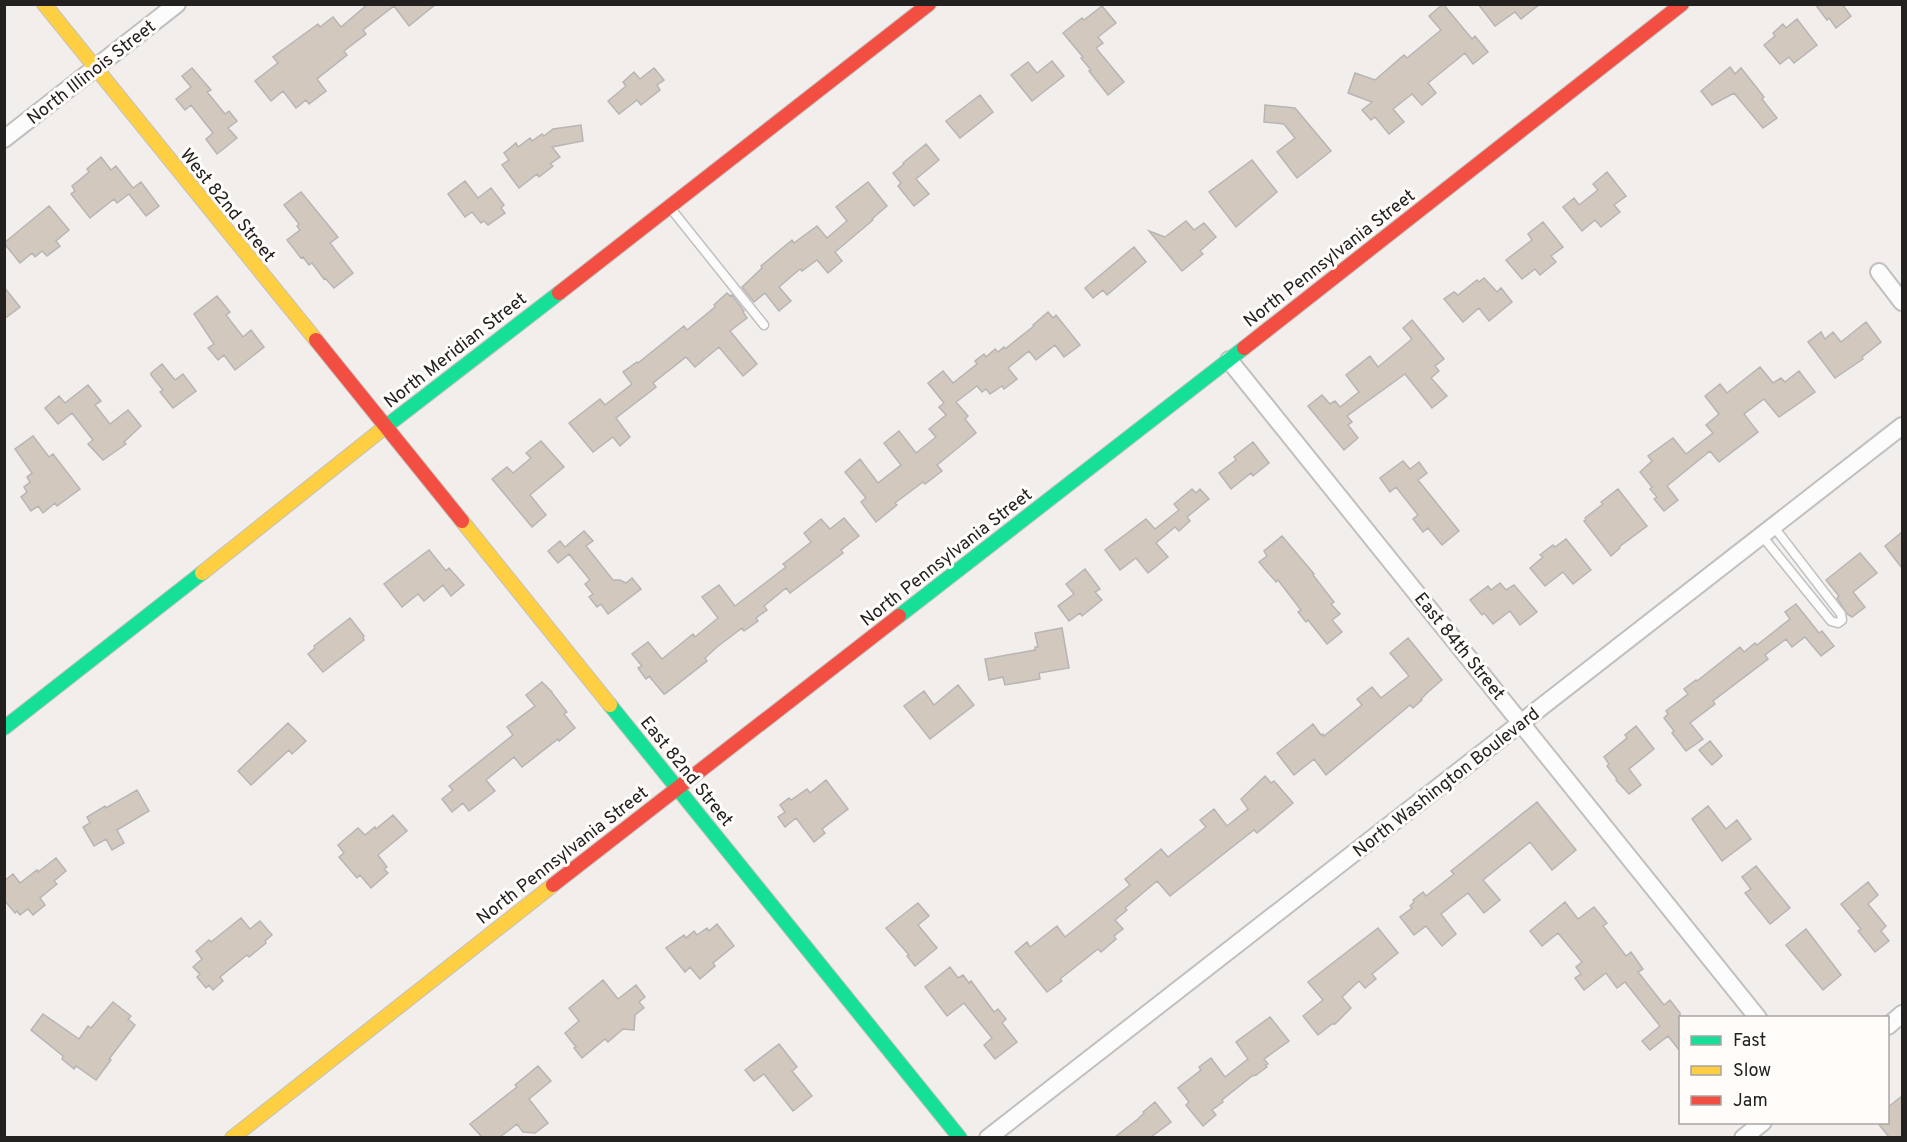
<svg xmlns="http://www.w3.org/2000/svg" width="1907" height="1142" viewBox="0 0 1907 1142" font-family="Overpass,sans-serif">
	<rect width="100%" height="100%" fill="#f1eeec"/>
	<path fill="#d3c8be" stroke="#b7b5b4" stroke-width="1.5" d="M368 4H436L409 26 394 6 363 30 366 34 344 51 347 55 317 79 326 91 309 104 306 100 296 108 283 91 271 101 255 81 278 63 273 57 318 24 320 27 333 17 341 27Z
		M1443 4 1472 39 1475 36 1488 52 1473 64 1465 53 1428 83 1436 93 1422 105 1412 94 1393 109 1404 122 1389 134 1375 117 1371 120 1362 110 1372 102 1348 93 1355 73 1375 80 1404 55 1407 58 1441 30 1429 16Z
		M1478 4H1540L1521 19 1515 12 1495 26Z
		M1815 4H1842L1851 16 1836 28 1829 18 1827 20Z
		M1102 6 1116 23 1098 37 1103 43 1096 48 1124 82 1108 95 1089 71 1091 70 1081 58 1083 57 1063 33 1082 18 1084 20Z
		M1797 19 1817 45 1794 63 1789 57 1780 64 1764 45 1775 36 1773 33 1783 24 1786 28Z
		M1052 61 1064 76 1032 101 1011 75 1028 62 1037 73Z
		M1730 67 1735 74 1741 68 1764 97 1762 99 1777 118 1763 128 1734 93 1712 105 1701 91Z
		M192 68 211 90 207 92 225 114 229 111 237 121 228 128 237 138 217 154 206 139 213 133 191 105 185 110 176 99 191 87 182 76Z
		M654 68 664 80 657 85 660 90 641 105 637 100 619 114 608 101 626 86 623 82 634 72 640 79Z
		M980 95 993 112 960 138 946 121Z
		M1265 105 1295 108 1331 151 1297 178 1277 152 1295 138 1284 124 1264 122Z
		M581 125 583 141 552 147 560 157 550 164 553 166 539 177 537 174 519 188 502 165 509 160 504 153 516 143 518 147 530 138 532 141 542 134 544 136 553 129Z
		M926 144 939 160 916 179 929 194 914 206 898 186 901 183 893 173 904 164 903 163Z
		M101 157 111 170 116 166 133 188 141 182 159 206 146 216 129 194 117 203 114 199 90 218 71 194 75 191 72 186 89 172 87 169Z
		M1252 160 1277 192 1236 227 1209 192Z
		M1607 172 1626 196 1614 205 1620 212 1601 227 1595 220 1582 231 1563 207 1574 198 1579 205 1598 190 1593 184Z
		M465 181 478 198 491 188 504 205 501 208 505 213 488 225 484 221 481 223 472 212 465 217 448 194Z
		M868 182 887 206 872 219 873 220 835 252 842 261 828 273 817 260 802 271 800 269 779 287 791 301 779 311 765 293 754 302 742 287 762 268 761 266 792 240 794 243 817 226 827 238 847 221 836 207Z
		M301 192 338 237 330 243 353 273 334 288 325 278 324 279 312 263 309 265 303 257 301 258 287 240 300 230 297 226 299 224 284 205Z
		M49 206 69 230 56 241 60 246 47 256 42 251 35 257 32 253 20 263 4 243Z
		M1186 221 1194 230 1204 223 1216 237 1200 251 1203 254 1182 271 1149 231 1165 237Z
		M1543 222 1563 247 1551 256 1556 262 1540 275 1535 269 1522 279 1506 260 1532 240 1528 234Z
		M1134 247 1146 262 1107 295 1103 290 1093 298 1085 288Z
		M1484 278 1497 292 1501 288 1512 302 1489 321 1479 308 1463 322 1444 299 1454 292 1458 295 1477 280 1479 282Z
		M4 287 20 307 4 319Z
		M727 293 730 296 732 295 744 311 743 312 747 318 730 331 757 364 743 376 719 347 695 367 686 357 653 383 656 387 616 418 630 437 620 446 613 437 593 452 569 423 600 399 605 405 632 384 623 372 637 362 638 363 684 326 687 330 715 307 714 305Z
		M217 296 230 312 226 315 243 337 251 330 264 347 235 370 224 355 218 360 208 348 214 344 194 314Z
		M1048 312 1053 318 1056 315 1080 345 1064 357 1055 345 1036 360 1029 351 1008 368 1017 379 1004 389 1002 386 990 394 986 389 982 392 977 386 956 402 968 416 965 419 976 433 937 465 942 471 925 484 923 482 895 503 897 505 876 522 861 502 866 498 845 472 860 459 878 483 901 465 884 443 899 431 916 453 936 437 929 429 946 415 939 407 944 403 928 383 943 371 953 383 977 364 975 361 984 354 986 357 995 349 998 352 1004 347 1005 349 1034 326 1033 325Z
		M1412 320 1444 359 1435 366 1439 371 1431 378 1447 396 1432 408 1405 374 1347 416 1352 422 1348 425 1358 438 1344 450 1308 406 1322 395 1330 404 1335 401 1340 407 1359 392 1346 375 1370 356 1378 367 1412 339 1403 328Z
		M1866 322 1881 342 1862 357 1863 359 1835 378 1808 342 1821 332 1825 339 1833 332 1841 342Z
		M162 364 175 380 183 374 196 391 173 408 160 392 163 390 151 375V373Z
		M1760 367 1773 383 1781 378 1785 382 1799 371 1815 392 1779 417 1764 399 1744 414 1758 432 1719 462 1710 451 1667 486 1678 500 1664 511 1654 499 1657 497 1650 489 1652 487 1640 472 1652 461 1648 456 1673 438 1686 454 1713 433 1706 425 1719 414 1705 396 1720 384 1727 393Z
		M88 385 101 401 95 405 110 424 128 410 141 426 124 442 126 444 103 460 88 444 93 440 72 413 58 424 45 408 59 396 65 403Z
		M33 436 49 457 53 454 80 489 57 506 55 503 43 513 38 506 31 511 21 497 27 492 24 487 30 482 27 477 32 473 15 449Z
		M541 441 564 467 530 495 546 515 532 527 492 479 507 467 513 473 531 458 526 453Z
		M1253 442 1269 463 1253 476 1251 473 1231 489 1219 473 1236 460 1234 457Z
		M1403 461 1410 469 1419 462 1427 473 1418 480 1459 531 1442 545 1428 528 1423 532 1413 519 1418 515 1396 487 1390 492 1380 478Z
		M1192 489 1196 493 1200 489 1209 499 1187 517 1190 521 1179 531 1175 527 1156 543 1168 557 1148 573 1136 558 1120 570 1105 550 1146 519 1155 529 1179 510 1174 504Z
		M1618 489 1647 526 1619 547 1620 548 1611 556 1584 521 1586 520 1585 518 1603 504 1601 502Z
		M844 518 859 536 841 550 843 553 790 593 786 588 764 606 767 610 756 618 758 621 744 631 742 628 717 647 705 658 707 661 666 693 664 694 649 676 646 679 638 668 642 666 632 654 648 642 662 659 693 634 695 637 718 618 702 597 719 585 735 606 786 567 783 564 811 542 804 533 821 519 830 529Z
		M584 531 593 541 586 546 613 580H620L626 583 632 578 641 589 608 614 601 604 597 607 589 597 593 594 585 584 590 580 569 554 558 563 548 551 560 541 565 547Z
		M1902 532V568L1885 546Z
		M1282 536 1314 574 1313 575 1334 602 1331 604 1340 614 1332 620 1342 632 1327 644 1308 620 1306 622 1298 612 1301 610 1278 580 1276 582 1259 562 1267 556 1264 551Z
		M1566 539 1591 570 1573 584 1563 572 1545 586 1530 568 1543 557 1540 555 1553 545 1555 547Z
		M429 550 446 571 449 568 464 585 451 596 443 585 424 601 418 594 402 607 384 584Z
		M1860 553 1877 573 1853 592 1865 607 1852 617 1847 614 1837 598 1839 596 1826 580Z
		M1085 569 1100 589 1095 592 1102 600 1082 616 1080 613 1069 621 1058 606 1074 594 1066 584Z
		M1500 583 1506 590 1514 585 1537 612 1520 625 1510 611 1493 624 1484 613 1482 615 1470 600 1488 586 1491 590Z
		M1796 604 1819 633 1822 631 1834 646 1821 656 1805 637 1792 647 1786 639 1765 655 1768 659 1713 701 1715 704 1690 723 1703 739 1686 751 1672 733 1674 731 1664 718 1668 714 1666 711 1688 694 1684 689 1696 680 1697 681 1740 647 1744 652 1755 643 1757 645 1790 619 1785 612Z
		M350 618 364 636 363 637 364 640 323 672 308 654 315 648 314 646Z
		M1062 628 1069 668 1039 673 1040 679 1005 685 1003 677 989 680 985 659 1035 650V647H1038L1035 633Z
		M1408 638 1442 680 1428 692 1421 699 1422 700 1413 708 1410 705 1326 775 1314 759 1294 775 1277 753 1313 724 1321 735 1323 734 1324 736 1362 705 1357 699 1372 687 1381 698 1409 676 1390 653Z
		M542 682 552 692V693L567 712 564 714 575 728 559 741 558 739 522 767 514 757 486 780 495 791 469 811 463 803 452 812 442 799 453 790 449 786 513 735 507 727 535 706 526 695Z
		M958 685 974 705 930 739 904 706 924 691 934 705Z
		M288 723 306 741 292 754 289 750 251 785 238 771Z
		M1636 726 1654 749 1629 769 1641 785 1629 794 1616 780 1617 779 1607 766 1609 764 1604 757 1627 738 1625 735Z
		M1710 741 1722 756 1712 765 1699 750Z
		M1265 776 1271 783 1274 781 1293 803 1257 833 1254 830 1170 896 1157 881 1125 908 1127 910 1115 920 1123 929 1114 936 1116 939 1101 952 1098 949 1060 979 1062 981 1047 992 1015 952 1027 942 1030 947 1057 926 1065 937 1130 885 1125 879 1161 849 1168 857 1206 827 1200 820 1214 809 1227 826 1248 809 1241 799Z
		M826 780 848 809 822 829 825 833 814 842 796 818 785 827 778 817 785 812 780 805 789 798 791 800 807 789 810 793Z
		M137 790 149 811 117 830 124 843 112 850 106 839 94 846 83 827 90 823 87 817 105 806 106 808Z
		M1537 802 1576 850 1552 870 1530 842 1483 880 1500 900 1484 913 1468 893 1441 914 1456 934 1442 946 1426 926 1414 935 1400 917 1412 908 1410 906 1414 902 1413 900 1423 892 1426 896 1454 874 1451 871Z
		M1708 806 1726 829 1737 820 1751 839 1722 861 1692 819Z
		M393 815 407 831 378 855 387 867 384 869 388 873 371 888 360 875 357 878 339 857 344 853 338 845 358 828 365 835 375 827 376 829Z
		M56 858 66 871 54 881 57 884 40 898 45 905 33 915 28 909 20 915 17 911 15 913 4 900V881L13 874 20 883 37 870 38 872Z
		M1756 866 1790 908 1770 924 1745 893 1751 889 1742 877Z
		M1868 882 1878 895 1868 904 1886 926 1881 931 1889 941 1875 952 1858 931 1861 929 1841 904Z
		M1565 902 1578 919 1594 907 1607 923 1603 926 1626 956 1631 952 1643 969 1638 972 1664 1005 1670 1000 1680 1013V1051L1668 1036 1650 1050 1642 1041 1660 1026 1625 982 1617 988 1606 973 1584 990 1575 978 1581 974 1576 967 1582 962 1558 933 1542 946 1530 931Z
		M918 903 929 916 918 925 937 948 915 966 907 956 909 955 886 928Z
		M241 918 250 929 260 921 272 935 265 941 266 943 249 957 247 955 220 977 223 981 213 990 209 985 206 988 197 977 200 974 193 967 202 959 196 951 209 940 211 942Z
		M717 924 734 946 713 963 715 966 700 979 690 967 685 972 666 948 684 935 686 938 694 931 697 935 707 928 709 931Z
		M1378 928 1398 953 1372 974 1376 979 1365 988 1359 981 1342 997 1351 1008 1335 1024H1332L1318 1035 1303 1016 1323 1000 1308 982Z
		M1806 929 1841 975 1823 990 1786 945Z
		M950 967 958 978 963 975 969 983 971 981 994 1012 998 1009 1006 1019 1002 1023 1017 1042 995 1059 984 1045 992 1038 964 1003 947 1016 925 987Z
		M603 980 618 999 636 985 645 997 639 1002 644 1008 635 1015 634 1030 623 1029 608 1042 605 1039 582 1058 574 1048 576 1047 565 1033 579 1021 569 1008Z
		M113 1002 131 1016 128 1019 135 1025 109 1059 111 1060 96 1080 76 1066 74 1069 62 1059 63 1056 31 1030 43 1014 79 1039 88 1026 91 1028Z
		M1270 1017 1289 1041 1264 1059 1268 1064 1265 1065 1267 1067 1256 1075 1252 1076 1222 1100 1223 1102 1212 1110 1216 1115 1203 1126 1186 1105 1189 1102 1178 1088 1201 1070 1199 1067 1211 1058 1225 1077 1248 1059 1236 1042Z
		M779 1044 797 1067 792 1071 812 1096 793 1111 764 1074 754 1081 745 1070Z
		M538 1066 551 1081 529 1099 548 1123 535 1133 523 1132 517 1124 500 1137H482L470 1124 517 1087 515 1085Z
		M1902 1096V1137H1889L1877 1122H1887V1108Z
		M1155 1102 1171 1122 1151 1137H1115L1138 1119 1144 1113 1143 1112Z"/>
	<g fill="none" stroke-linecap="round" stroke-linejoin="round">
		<defs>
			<path id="lane" d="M672 210 764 325
				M1762 536 1831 621 1838 623 1842 620 1841 614 1774 527"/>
			<path id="street" d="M4 139 177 4
				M1879 272 1902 302
				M1229 360 1758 1018
				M1888 1026 1902 1014
				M988 1138 1902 426
				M1743 1138 1763 1122"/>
			<path id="fast" d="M380 431 559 293
				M899 616 1244 348
				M610 705 960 1138
				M4 728 202 573"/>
			<path id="slow" d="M44 4 316 340
				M462 521 610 705
				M202 573 380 431
				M232 1138 553 885"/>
			<path id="jam" d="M559 293 929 4
				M316 340 462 521
				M1244 348 1682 4
				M553 885 899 616"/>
		</defs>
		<use href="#lane" stroke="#c2c0bf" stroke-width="11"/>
		<use href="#street" stroke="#c2c0bf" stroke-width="20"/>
		<use href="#fast" stroke="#c2c0bf" stroke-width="16"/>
		<use href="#slow" stroke="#c2c0bf" stroke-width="16"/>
		<use href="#jam" stroke="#c2c0bf" stroke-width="16"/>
		<use href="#lane" stroke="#fdfcfc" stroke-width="8"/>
		<use href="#street" stroke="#fdfcfc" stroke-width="16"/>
		<use href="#fast" stroke="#16e098" stroke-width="14"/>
		<use href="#slow" stroke="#ffcf43" stroke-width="14"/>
		<use href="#jam" stroke="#f24e42" stroke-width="14"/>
	</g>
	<g text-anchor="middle" stroke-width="6" stroke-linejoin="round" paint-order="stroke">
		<g font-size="18" fill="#22211f" stroke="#fffcf9">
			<text transform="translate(91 72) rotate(-38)" y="6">North Illinois Street</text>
			<text transform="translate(228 205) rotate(51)" y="6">West 82nd Street</text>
			<text transform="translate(1329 258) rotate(-38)" y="6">North Pennsylvania Street</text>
			<text transform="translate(455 350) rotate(-38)" y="6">North Meridian Street</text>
			<text transform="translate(946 557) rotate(-38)" y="6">North Pennsylvania Street</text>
			<text transform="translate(1460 646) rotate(51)" y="6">East 84th Street</text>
			<text transform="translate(687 771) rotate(51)" y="6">East 82nd Street</text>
			<text transform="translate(1446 782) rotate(-38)" y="6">North Washington Boulevard</text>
			<text transform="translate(562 855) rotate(-38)" y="6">North Pennsylvania Street</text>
		</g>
	</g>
	<rect width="1907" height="1142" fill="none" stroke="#22211f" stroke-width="12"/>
	<rect x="1679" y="1016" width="210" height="108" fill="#fffcf9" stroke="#a7a4a2" stroke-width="1.5"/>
	<rect x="1691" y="1036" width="30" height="9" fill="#16e098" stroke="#a7a4a2" stroke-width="1.5"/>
	<text x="1733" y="1046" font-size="18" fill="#22211f">Fast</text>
	<rect x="1691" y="1066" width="30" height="9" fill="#ffcf43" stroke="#a7a4a2" stroke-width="1.5"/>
	<text x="1733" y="1076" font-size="18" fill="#22211f">Slow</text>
	<rect x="1691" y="1096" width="30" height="9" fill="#f24e42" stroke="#a7a4a2" stroke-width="1.5"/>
	<text x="1733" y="1106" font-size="18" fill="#22211f">Jam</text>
</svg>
